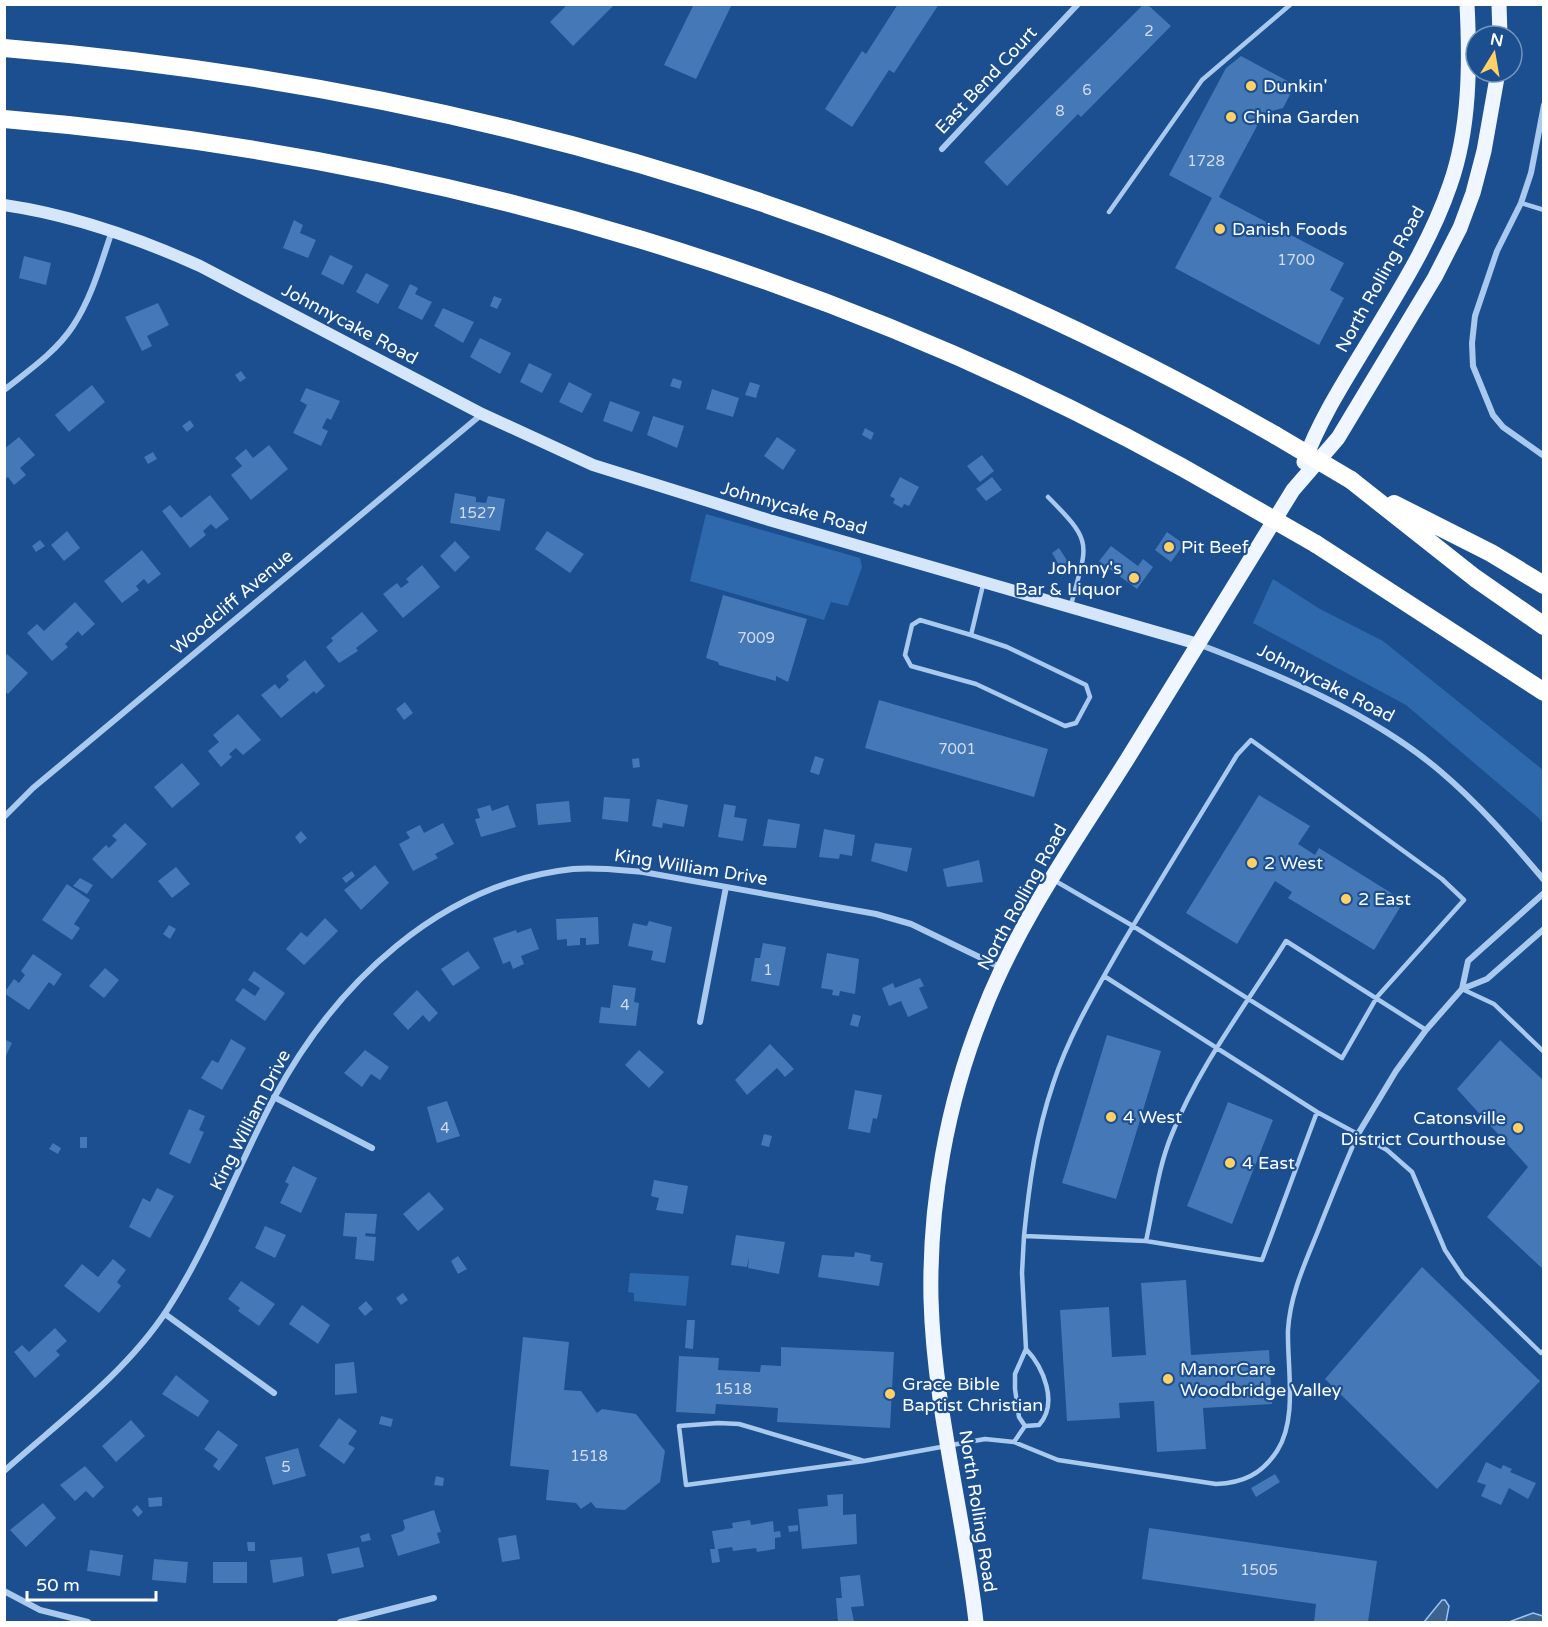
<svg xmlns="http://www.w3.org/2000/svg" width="1548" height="1627" viewBox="0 0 1548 1627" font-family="'Varela Round',sans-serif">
	<rect width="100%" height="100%" fill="#1b4f8f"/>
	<path fill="#2e69ad" d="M706 514 860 558 862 567 848 606 831 602 824 620 690 581Z
		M1273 579 1320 609 1383 641 1543 770V825L1539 818 1406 705 1253 623Z
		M630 1273 689 1276 686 1306 634 1301V1293L628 1292Z"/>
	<path fill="#3c6290" stroke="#9cc4f0" stroke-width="1.5" d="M1442 1600H1445L1449 1606 1446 1622H1424Z
		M1533 1613 1543 1616V1622H1509Z"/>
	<path fill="#4478b7" d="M568 4H615L573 46 550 22Z
		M694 4H732L696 79 664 65Z
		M898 4H939L894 73 889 70 852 127 825 109 862 51 866 54Z
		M1143 5H1148L1171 26 1081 117 1078 114 1007 186 984 162Z
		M1241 56 1295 85 1283 108 1264 113 1219 197 1344 263 1330 290 1344 298 1319 345 1175 268 1212 198 1169 175 1226 68Z
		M294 220 303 225 300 233 316 240 308 258 283 248Z
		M330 255 353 266 343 285 321 274Z
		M24 256 51 263 46 285 19 278Z
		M366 273 389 285 378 304 356 292Z
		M410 284 418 288 415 294 432 302 422 320 398 308Z
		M494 296 502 299 497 309 490 306Z
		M158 303 169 325 147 336 152 346 142 351 125 317Z
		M443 308 474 322 463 343 434 326Z
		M480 338 511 353 500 374 470 357Z
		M529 363 552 374 542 393 520 382Z
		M241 371 246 378 240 382 235 375Z
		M673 378 682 381 680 389 670 386Z
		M569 382 592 394 582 413 559 402Z
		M750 382 760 385 756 398 745 395Z
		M92 385 105 402 69 432 55 415Z
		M306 388 340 401 331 420 327 418 322 428 328 431 321 446 293 433 307 405 300 401Z
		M712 389 739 398 733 417 706 409Z
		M610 401 640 412 632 432 603 421Z
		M653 416 684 426 677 448 647 435Z
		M190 420 194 426 187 432 182 426Z
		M865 428 874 433 871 440 862 435Z
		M19 437 35 455 20 468 26 475 14 485 8 477 4 480V449Z
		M777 437 796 450 783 470 764 456Z
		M269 445 288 469 251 500 231 475 242 466 235 458 246 449 253 458Z
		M153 452 157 459 148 464 144 457Z
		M982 455 994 471 980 482 967 466Z
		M900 477 919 487 909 506 904 504 902 508 893 503 895 499 890 496Z
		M992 477 1002 490 986 501 976 489Z
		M455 493 476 497V502L486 503 488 496 505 499 500 531 450 523Z
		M210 495 229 519 216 529 211 524 203 531 206 535 190 548 162 511 170 505 181 518Z
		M67 531 80 548 64 561 51 545Z
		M547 531 584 554 570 573 535 549Z
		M1167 532 1184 544 1171 562 1155 550Z
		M40 540 45 546 36 552 32 546Z
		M455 541 470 557 455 572 440 556Z
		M1111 546 1138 566 1143 559 1153 567 1137 589 1099 561Z
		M1059 548 1068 562 1060 567 1052 553Z
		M142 550 161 574 148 584 144 579 136 586 139 590 122 603 104 581Z
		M422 565 440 587 403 618 383 594 397 583 401 588 409 582 406 579Z
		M723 595 807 619 788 682 776 676V681L719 665 718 662 706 658Z
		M75 602 95 624 82 636 78 631 65 644 68 647 52 661 27 633 37 624 44 631Z
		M362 612 378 631 356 648 358 651 339 663 326 647 333 641 331 638Z
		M7 654 28 673 8 694 4 691V657Z
		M305 660 325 686 316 694 314 691 281 718 261 695 275 684 279 689 289 680 286 676Z
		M879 700 1048 749 1034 797 865 748Z
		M405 702 413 713 404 720 396 709Z
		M238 714 261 740 243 755 236 748 229 754 232 757 221 767 208 751 219 742 213 735Z
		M815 756 824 759 819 775 810 772Z
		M639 758 640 767 633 768 632 759Z
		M182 763 200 784 172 808 154 787Z
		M1259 795 1310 826 1298 844 1315 855 1319 848 1404 901 1374 950 1288 898 1292 892 1275 881 1237 944 1186 913Z
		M604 797 630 799 628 822 602 819Z
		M657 799 688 805 684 827 663 823 662 828 652 826Z
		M569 801 571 822 538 825 536 804Z
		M724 804 736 806 734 817 747 819 743 841 718 837Z
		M490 805 492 811 508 805 516 827 481 837 475 819 480 818 477 809Z
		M768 819 800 824 796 848 763 846Z
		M125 823 147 844 112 879 92 859 106 845 109 848 117 840 112 836Z
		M443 823 454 844 435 854 438 858 413 871 399 844 410 838 406 832 420 825 424 833Z
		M824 829 855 835 852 856 840 854 839 859 819 857Z
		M301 831 307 838 300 844 295 837Z
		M875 843 912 848 907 872 871 861Z
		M979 860 983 882 947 887 943 869Z
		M375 865 389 883 361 910 344 890Z
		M176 867 190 884 172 898 158 881Z
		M352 871 355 876 346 883 342 878Z
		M80 878 93 885 87 894 73 886Z
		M67 884 90 900 74 924 80 928 72 940 42 920Z
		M598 917 599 944 586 945V938H580V945L567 946V939L557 940 556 919Z
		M325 918 338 931 304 965 286 949 301 932 307 937Z
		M649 921 672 927 665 963 651 960 653 951 628 946 633 923 647 926Z
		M169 925 176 929 170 939 163 934Z
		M531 928 539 949 521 956 524 964 513 969 510 961 503 964 493 938 516 930 517 933Z
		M763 943 786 947 779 986 751 981 755 958H760Z
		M468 951 480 968 453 986 441 969Z
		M827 953 859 959 855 994 840 991 839 996 832 995 833 990 821 988Z
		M33 954 62 974 54 986 49 982 29 1010 4 993 14 979 19 983 25 975 21 971Z
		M105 968 119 980 104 998 89 986Z
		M254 971 285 993 265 1021 235 1000 243 988 255 996 260 988 248 980Z
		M920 978 924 986 919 988 928 1008 908 1017 901 1001 889 1006 882 988 893 983 895 988Z
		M613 985 636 988 634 1002 639 1003 636 1026 599 1023 601 1007 610 1008Z
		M417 990 438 1013 429 1022 423 1015 408 1030 393 1014Z
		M853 1014 861 1016 858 1027 850 1025Z
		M1107 1035 1161 1051 1116 1199 1062 1183Z
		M4 1039 12 1043 4 1060Z
		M231 1039 246 1048 222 1090 201 1078 212 1060 218 1063Z
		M1500 1040 1544 1081V1270L1487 1217 1528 1167 1457 1089Z
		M770 1044 794 1069 785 1077 777 1068 747 1095 735 1080Z
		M365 1050 389 1067 380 1080 371 1074 362 1087 344 1073Z
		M639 1050 664 1072 649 1088 625 1065Z
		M855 1090 882 1095 877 1119 873 1118 870 1133 848 1129Z
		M447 1101 460 1136 437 1143 427 1107Z
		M1228 1102 1273 1120 1232 1224 1187 1206Z
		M189 1109 205 1116 199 1130 204 1132 190 1164 169 1154Z
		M764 1134 772 1136 769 1147 761 1145Z
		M80 1137H87V1148H80Z
		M53 1143 61 1148 58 1154 49 1149Z
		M293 1166 317 1178 301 1213 280 1203 289 1184 285 1182Z
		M654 1180 688 1186 683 1214 656 1210 659 1198 651 1196Z
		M157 1188 174 1196 150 1238 129 1227 143 1198 150 1202Z
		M429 1192 444 1209 418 1231 403 1214Z
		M345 1213 377 1214 375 1234 366 1233 365 1236 376 1237 374 1261 355 1259 357 1237 343 1236Z
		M265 1226 286 1235 275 1258 255 1248Z
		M736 1235 785 1242 779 1274 748 1268 749 1257 747 1267 731 1265Z
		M855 1252 871 1255 870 1261 883 1263 879 1286 818 1277 822 1255 854 1257Z
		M458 1256 467 1269 458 1274 451 1261Z
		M113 1259 126 1270 117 1282 121 1286 99 1313 64 1286 82 1264 98 1277Z
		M1422 1267 1540 1381 1437 1489 1325 1379Z
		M1186 1280 1191 1355 1269 1350 1272 1404 1203 1408 1206 1449 1157 1452 1154 1401 1119 1403 1120 1418 1067 1421 1060 1310 1109 1307 1112 1357 1146 1355 1141 1283Z
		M241 1281 275 1304 259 1326 238 1311 240 1308 228 1299Z
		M403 1293 408 1300 401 1305 396 1298Z
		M366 1301 373 1309 365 1316 358 1308Z
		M302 1305 330 1325 318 1344 289 1324Z
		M687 1320H695L693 1349 685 1348Z
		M55 1328 67 1341 56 1351 60 1355 35 1378 14 1352 22 1345 29 1352Z
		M523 1337 569 1342 564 1390 581 1391 597 1413 602 1409 636 1414 665 1451 660 1482 625 1510 596 1508 591 1502 581 1509 576 1503 546 1500 549 1470 510 1466Z
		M781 1347 894 1352 890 1428 777 1422 778 1408 716 1404 715 1414 676 1412 679 1356 719 1358 718 1370 760 1372 761 1365 781 1366Z
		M354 1362 357 1393 335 1395V1364Z
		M176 1375 209 1401 198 1417 162 1394Z
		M381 1416 393 1419 391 1427 379 1424Z
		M339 1418 357 1431 348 1444 355 1448 344 1464 319 1446Z
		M131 1420 145 1436 116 1462 102 1446Z
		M218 1430 238 1445 219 1471 213 1466 218 1459 204 1449Z
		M298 1448 306 1476 273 1485 265 1457Z
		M1486 1462 1501 1469 1503 1465 1512 1469 1510 1472 1536 1483 1528 1499 1509 1488 1501 1505 1481 1496 1486 1485 1477 1482Z
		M85 1466 104 1487 93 1498 86 1491 75 1501 60 1485Z
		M1275 1474 1280 1482 1256 1497 1251 1488Z
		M436 1476 444 1478 443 1486 434 1485Z
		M843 1494V1515L856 1514 857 1544 802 1549 798 1509 828 1506 827 1495Z
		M162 1497V1506L149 1507 148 1498Z
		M43 1503 56 1518 26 1547 10 1530Z
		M137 1505 143 1512 138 1517 132 1510Z
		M434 1510 441 1532 437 1533 440 1543 398 1556 391 1535 403 1531 405 1528 403 1520Z
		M750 1520 751 1525 773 1521 774 1532 780 1531 781 1537 775 1538V1549L757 1552 756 1548 733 1551 732 1547 718 1549 720 1562 712 1563 710 1549H715L712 1531 733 1528 732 1523Z
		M798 1525V1531L789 1532 788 1526Z
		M1149 1528 1377 1561 1368 1622H1314L1316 1604 1142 1579Z
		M369 1533 371 1540 362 1542 360 1536Z
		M516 1535 520 1559 502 1562 498 1538Z
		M247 1542H255V1551H248Z
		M359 1547 364 1567 332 1574 327 1554Z
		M90 1550 123 1555 120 1576 87 1571Z
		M302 1557 304 1576 273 1583 270 1560Z
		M154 1559 188 1562 186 1583 152 1580Z
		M213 1562H247V1583H213Z
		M860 1575 864 1606 851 1607 854 1622H838L836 1598H842L840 1577Z"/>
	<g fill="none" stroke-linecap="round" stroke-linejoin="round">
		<path stroke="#a9c9ee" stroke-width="4.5" d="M1521 203 1544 210
			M1109 212 1202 80 1291 4
			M1048 497C1095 544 1087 543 1071 605
			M971 635 1007 647 1086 685 1090 697 1076 723 1065 726 976 684 911 666 905 655 912 625 920 620 971 635 983 585
			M1052 879 1133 926 1342 1058 1377 997 1464 900 1442 879 1251 740 1237 755C1198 819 1159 882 1121 946 1096 990 1069 1035 1053 1084 1036 1134 1029 1185 1024 1236L1146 1241 1262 1260 1317 1112
			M1104 976 1317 1112 1387 1150 1412 1172 1445 1250 1463 1277 1541 1353 1544 1350
			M1462 989 1494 1004 1544 1052
			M1024 1236 1022 1273 1026 1349 1015 1374V1389L1019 1417 1025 1426
			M1146 1241C1154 1205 1158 1167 1172 1134 1200 1064 1247 1004 1286 941L1426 1030
			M1025 1426 1039 1425C1059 1403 1043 1367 1026 1349
			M1014 1442 1025 1426
			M864 1461 739 1424 718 1423 679 1426 686 1485 864 1461 985 1439 1014 1442 1058 1460 1216 1484C1243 1483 1262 1474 1277 1451 1298 1419 1287 1367 1288 1330 1290 1295 1305 1263 1318 1231 1331 1198 1344 1166 1358 1134"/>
		<path stroke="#a9c9ee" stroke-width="6" d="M1544 105 1531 173 1521 203 1497 251 1475 316 1472 343 1473 366 1493 415 1503 427 1544 456
			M942 149 1078 4
			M4 390C28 371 56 352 73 326 92 297 101 263 112 231
			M1198 644C1280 675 1373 714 1440 771 1479 804 1511 841 1544 880
			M4 817 33 788 482 414
			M1462 989 1468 961 1544 893
			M700 1022 726 887
			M274 1097 372 1148
			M1358 1134 1396 1071 1426 1030 1462 989 1487 979 1544 929
			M165 1314 274 1393
			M4 1471C60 1421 126 1373 167 1310 211 1243 236 1168 274 1098 335 984 440 883 573 869 597 867 620 870 643 872L876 914 911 924 1002 968
			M4 1591 40 1610 88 1622
			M340 1622 434 1598"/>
		<path stroke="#d6e6fa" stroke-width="12" d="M4 205C73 215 138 238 200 266L482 414 593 465 769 520 1198 644"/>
		<path stroke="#f0f6ff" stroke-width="15" d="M1499 4 1500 36
			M1304 462C1321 416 1348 376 1373 334 1402 286 1432 238 1450 185 1470 129 1470 63 1467 4
			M976 1622C964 1515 934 1408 931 1299 929 1204 947 1103 982 1015 1017 923 1076 841 1128 758 1183 669 1238 580 1293 490L1338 438 1435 277 1460 228 1473 193 1484 151 1498 72"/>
		<path stroke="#fff" stroke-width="18" d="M4 48C454 85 883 209 1275 435
			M4 119C437 155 861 279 1236 498
			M1351 480 1475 578 1544 626
			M1394 504 1491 553 1544 585
			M1316 544 1544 692"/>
		<path stroke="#fff" stroke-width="18" d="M1275 435 1351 480
			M1236 498 1316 544"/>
	</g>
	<g fill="#ffd166" stroke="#1b4f8f" stroke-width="2">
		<circle cx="1251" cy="86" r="6"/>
		<circle cx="1231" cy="117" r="6"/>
		<circle cx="1220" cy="229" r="6"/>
		<circle cx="1169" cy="547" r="6"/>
		<circle cx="1134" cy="578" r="6"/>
		<circle cx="1252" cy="863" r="6"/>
		<circle cx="1346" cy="899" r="6"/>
		<circle cx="1111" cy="1117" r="6"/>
		<circle cx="1518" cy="1128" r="6"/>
		<circle cx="1230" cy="1163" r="6"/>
		<circle cx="1168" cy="1379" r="6"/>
		<circle cx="890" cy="1394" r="6"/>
	</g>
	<g text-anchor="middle" stroke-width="4.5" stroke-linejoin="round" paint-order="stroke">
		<g font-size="15" fill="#d0dded">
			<text x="1149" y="36">2</text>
			<text x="1087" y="95">6</text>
			<text x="1060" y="116">8</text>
			<text x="1206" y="166">1728</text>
			<text x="1296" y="265">1700</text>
			<text x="477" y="518">1527</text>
			<text x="756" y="643">7009</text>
			<text x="957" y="754">7001</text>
			<text x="768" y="975">1</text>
			<text x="625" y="1010">4</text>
			<text x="445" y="1133">4</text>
			<text x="733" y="1394">1518</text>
			<text x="589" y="1461">1518</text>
			<text x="286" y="1472">5</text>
			<text x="1259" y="1575">1505</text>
		</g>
		<g font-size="18" fill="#fff" stroke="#1b4f8f">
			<text transform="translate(986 80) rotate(-47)" y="6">East Bend Court</text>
			<text transform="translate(1380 279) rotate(-61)" y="6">North Rolling Road</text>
			<text transform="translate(350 324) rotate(28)" y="6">Johnnycake Road</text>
			<text transform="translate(794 508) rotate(16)" y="6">Johnnycake Road</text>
			<text transform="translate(232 602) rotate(-40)" y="6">Woodcliff Avenue</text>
			<text transform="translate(1326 683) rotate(27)" y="6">Johnnycake Road</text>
			<text transform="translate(691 867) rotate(9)" y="6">King William Drive</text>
			<text transform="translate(1022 897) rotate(-61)" y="6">North Rolling Road</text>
			<text transform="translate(250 1120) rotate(-63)" y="6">King William Drive</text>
			<text transform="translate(978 1511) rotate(81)" y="6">North Rolling Road</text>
		</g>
		<g font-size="18" fill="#fff" stroke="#1b4f8f" text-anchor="start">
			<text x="1263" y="92">Dunkin'</text>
			<text x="1243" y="123">China Garden</text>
			<text x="1232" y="235">Danish Foods</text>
			<text x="1181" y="553">Pit Beef</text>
			<text x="1122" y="574" text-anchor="end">Johnny's<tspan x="1122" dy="21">Bar &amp; Liquor</tspan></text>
			<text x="1264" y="869">2 West</text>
			<text x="1358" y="905">2 East</text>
			<text x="1123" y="1123">4 West</text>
			<text x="1506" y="1124" text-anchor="end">Catonsville<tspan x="1506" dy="21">District Courthouse</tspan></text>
			<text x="1242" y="1169">4 East</text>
			<text x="1180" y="1375">ManorCare<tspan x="1180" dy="21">Woodbridge Valley</tspan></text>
			<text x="902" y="1390">Grace Bible<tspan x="902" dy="21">Baptist Christian</tspan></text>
		</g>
	</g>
	<rect width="1548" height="1627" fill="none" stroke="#ffffff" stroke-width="12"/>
	<g transform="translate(1494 54) rotate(11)"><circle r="28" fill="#1b4f8f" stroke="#7695bc" stroke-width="1.5"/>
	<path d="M0-4.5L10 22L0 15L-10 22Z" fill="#ffd166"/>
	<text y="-9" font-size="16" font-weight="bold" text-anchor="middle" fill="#ffffff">N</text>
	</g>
	<path d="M27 1591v9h129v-9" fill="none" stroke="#ffffff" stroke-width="3"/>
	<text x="36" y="1591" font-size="18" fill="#ffffff" stroke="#1b4f8f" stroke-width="4.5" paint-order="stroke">50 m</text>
</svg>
